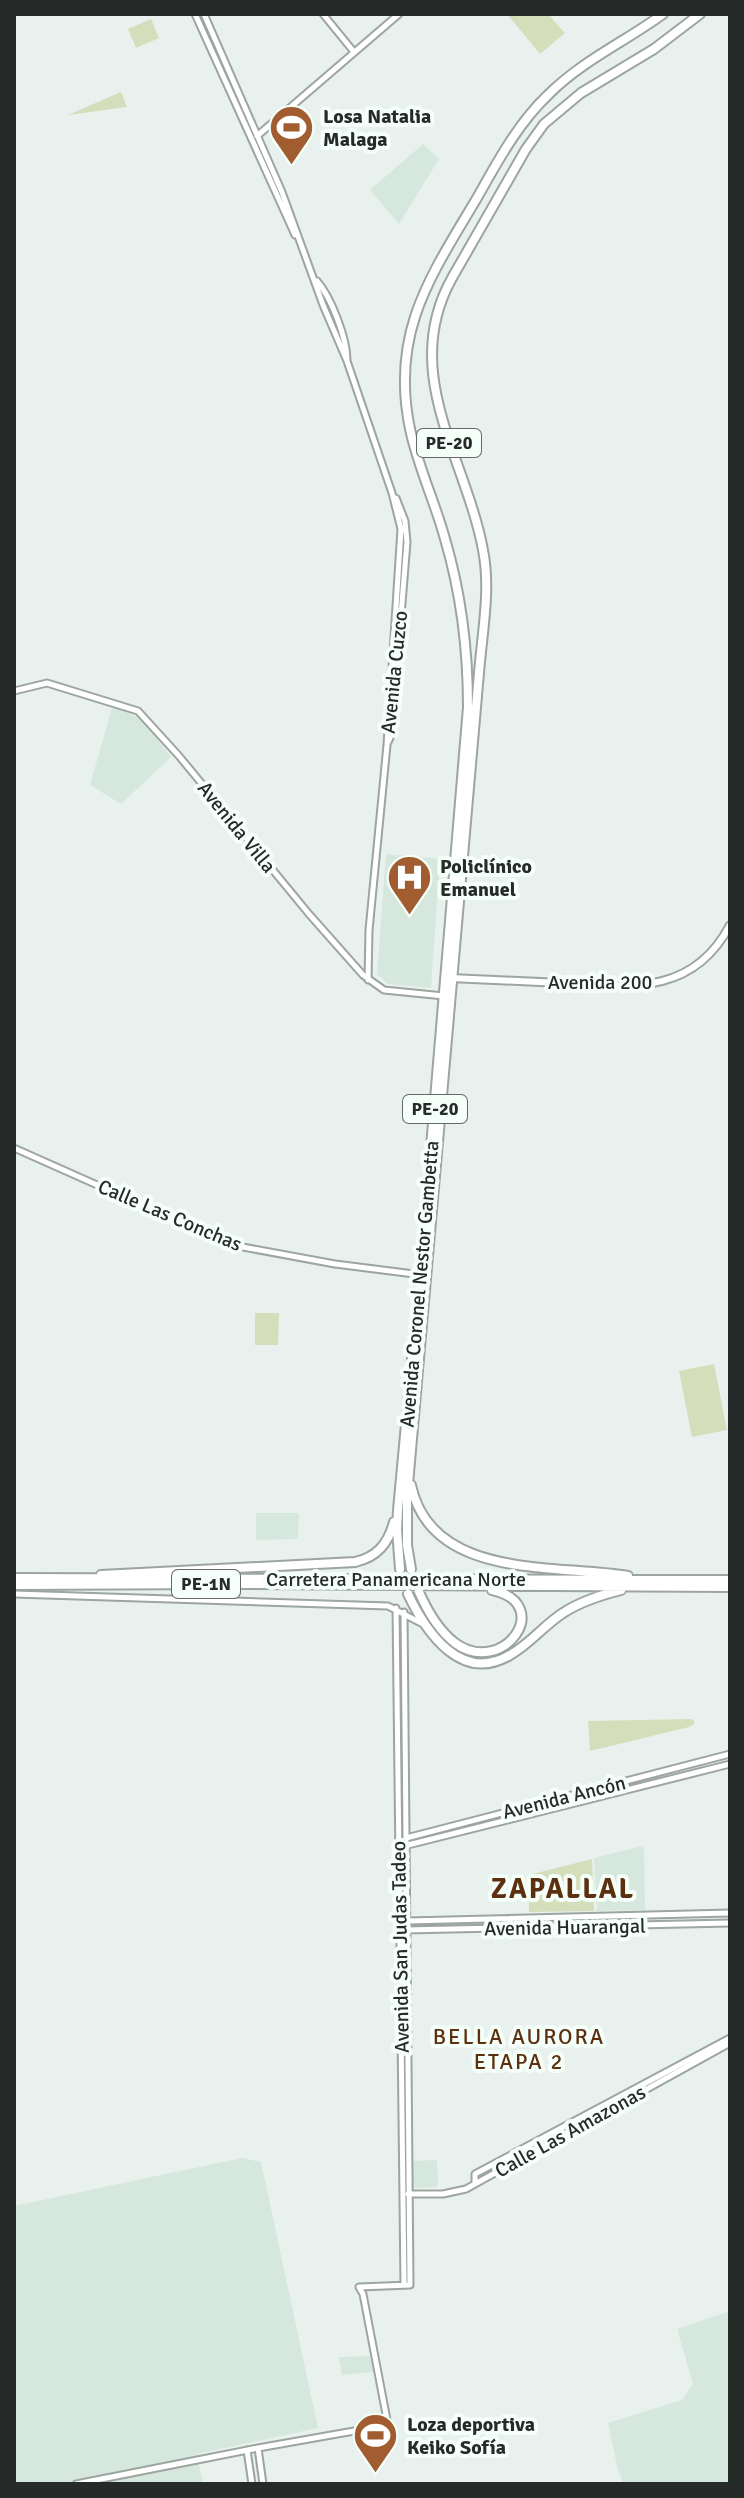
<svg xmlns="http://www.w3.org/2000/svg" width="744" height="2498" viewBox="0 0 744 2498" font-family="Signika,sans-serif">
	<rect width="100%" height="100%" fill="#e8f1ed"/>
	<path fill="#d6e7de" d="M423 144 439 159 399 224 370 190Z
		M112 708 129 713 143 720 171 757 121 804 90 785Z
		M386 854 440 859 431 988 388 984 377 974Z
		M256 1513H299L298 1537 296 1539 256 1540Z
		M642 1846 644 1848 645 1910 597 1911 594 1858Z
		M242 2158 261 2162 318 2428 197 2454 203 2484H14V2206Z
		M437 2160 438 2184 436 2187 415 2188 413 2186 412 2161Z
		M730 2311V2484H624L618 2470 608 2423 682 2400 693 2384 677 2329Z
		M370 2356 373 2372 342 2375 339 2357Z"/>
	<path fill="#d5debb" d="M507 14H548L565 33 540 54Z
		M151 19 159 38 136 48 128 29Z
		M121 92 127 107 68 115Z
		M255 1313H279L278 1345H255Z
		M714 1364 727 1430 692 1437 679 1371Z
		M691 1719 694 1720V1724L689 1727 590 1751 588 1721Z
		M592 1859 594 1911 529 1912V1875Z"/>
	<g fill="none" stroke-linecap="round" stroke-linejoin="round">
		<defs>
			<path id="minor" d="M195 14 295 235
				M204 14 282 192 323 305 347 361 392 493 401 529 387 745 369 930 368 980
				M323 14 354 52
				M257 136 399 14
				M317 281C331 297 347 338 347 360
				M14 691 47 683 138 711 179 756 309 914 363 975 384 990 444 996
				M387 744 390 738 394 701 407 542 405 521 396 498
				M14 1148 232 1245 335 1264 422 1275
				M14 1594 388 1606 423 1624
				M396 1608 404 2285
				M406 1838 730 1754
				M404 1846 730 1764
				M407 1921 730 1913
				M405 1930 730 1923
				M475 2183V2174L730 2038
				M408 2194H443L466 2189 730 2043
				M258 2448 263 2484
				M247 2450 252 2484
				M76 2484 258 2448 388 2425 363 2294 359 2287 410 2285 404 1612"/>
			<path id="major" d="M450 978C487 980 524 981 561 983 629 987 693 996 730 925"/>
			<path id="highway" d="M411 1485C431 1580 555 1564 628 1576
				M400 1569 397 1530 398 1510 423 1242 468 707C468 650 461 593 445 539 435 502 418 467 410 429 390 333 430 277 477 198 498 161 518 123 549 94 582 61 626 41 663 14
				M411 1569 407 1545V1496L479 673C482 633 491 590 483 550 466 458 399 373 452 278L526 149 544 124 581 93 654 49 700 14
				M101 1575 355 1562C377 1557 388 1544 394 1522
				M14 1578 730 1580
				M243 1584 730 1587
				M14 1585 225 1584
				M419 1592C427 1610 439 1631 455 1643 503 1678 556 1604 492 1590
				M408 1594C426 1632 461 1684 510 1655 530 1644 544 1625 563 1613 581 1601 601 1595 621 1590"/>
		</defs>
		<use href="#minor" stroke="#9ca5a0" stroke-width="9"/>
		<use href="#major" stroke="#9ca5a0" stroke-width="10"/>
		<use href="#highway" stroke="#9ca5a0" stroke-width="12"/>
		<use href="#minor" stroke="#fff" stroke-width="5"/>
		<use href="#major" stroke="#fff" stroke-width="6"/>
		<use href="#highway" stroke="#fff" stroke-width="8"/>
	</g>
	<defs>
		<symbol id="stadium-pin" viewBox="-11 -11 22 30"><path d="M0 17L-7.5 6A9.5 9.5 0 1 1 7.5 6Z" fill="#a15d2f" stroke="#f5fffa"/><path d="M0-5a6.5 5 0 1 0 0 10a6.5 5 0 1 0 0-10ZM-3.5-1.8h7v3.6h-7Z" fill="#fff"/></symbol>
		<symbol id="hospital-pin" viewBox="-11 -11 22 30"><path d="M0 17L-7.5 6A9.5 9.5 0 1 1 7.5 6Z" fill="#a15d2f" stroke="#f5fffa"/><path d="M-5-5h3v3.5h4V-5h3V5h-3V1.5h-4V5h-3Z" fill="#fff"/></symbol>
	</defs>
	<g fill-rule="evenodd">
		<use href="#stadium-pin" x="266" y="102" width="51" height="69"/>
		<use href="#hospital-pin" x="384" y="852" width="51" height="69"/>
		<use href="#stadium-pin" x="350" y="2410" width="51" height="69"/>
	</g>
	<g text-anchor="middle" stroke-width="8" stroke-linejoin="round" paint-order="stroke">
		<g fill="#f5fffa" stroke="#646a67" stroke-width="2">
			<rect x="417" y="429" width="64" height="28" rx="6"/>
			<rect x="403" y="1095" width="64" height="28" rx="6"/>
			<rect x="172" y="1570" width="68" height="28" rx="6"/>
		</g>
		<g font-size="18" font-weight="bold" fill="#262a28">
			<text x="449" y="449">PE-20</text>
			<text x="435" y="1115">PE-20</text>
			<text x="206" y="1590">PE-1N</text>
		</g>
		<g font-size="20" font-weight="bold" fill="#262a28" stroke="#f5fffa" text-anchor="start">
			<text x="323" y="123">Losa Natalia<tspan x="323" dy="23">Malaga</tspan></text>
			<text x="440" y="873">Policlínico<tspan x="440" dy="23">Emanuel</tspan></text>
			<text x="407" y="2431">Loza deportiva<tspan x="407" dy="23">Keiko Sofía</tspan></text>
		</g>
		<g font-size="20" fill="#262a28" stroke="#f5fffa">
			<text transform="translate(394 672) rotate(-84)" y="7">Avenida Cuzco</text>
			<text transform="translate(237 827) rotate(51)" y="7">Avenida Villa</text>
			<text x="600" y="989">Avenida 200</text>
			<text transform="translate(170 1215) rotate(23)" y="7">Calle Las Conchas</text>
			<text transform="translate(419 1284) rotate(-85)" y="7">Avenida Coronel Nestor Gambetta</text>
			<text x="396" y="1586">Carretera Panamericana Norte</text>
			<text transform="translate(564 1797) rotate(-14)" y="7">Avenida Ancón</text>
			<text transform="translate(565 1927) rotate(-1)" y="7">Avenida Huarangal</text>
			<text transform="translate(400 1947) rotate(-91)" y="7">Avenida San Judas Tadeo</text>
			<text transform="translate(570 2131) rotate(-29)" y="7">Calle Las Amazonas</text>
		</g>
		<g font-size="22" letter-spacing="2" fill="#5c2f0e" stroke="#f5fffa">
			<text x="519" y="2044">BELLA AURORA<tspan x="519" dy="25">ETAPA 2</tspan></text>
		</g>
		<g font-size="28" font-weight="bold" letter-spacing="2" fill="#5c2f0e" stroke="#f5fffa">
			<text x="563" y="1898">ZAPALLAL</text>
		</g>
	</g>
	<rect width="744" height="2498" fill="none" stroke="#262a28" stroke-width="32"/>
</svg>
